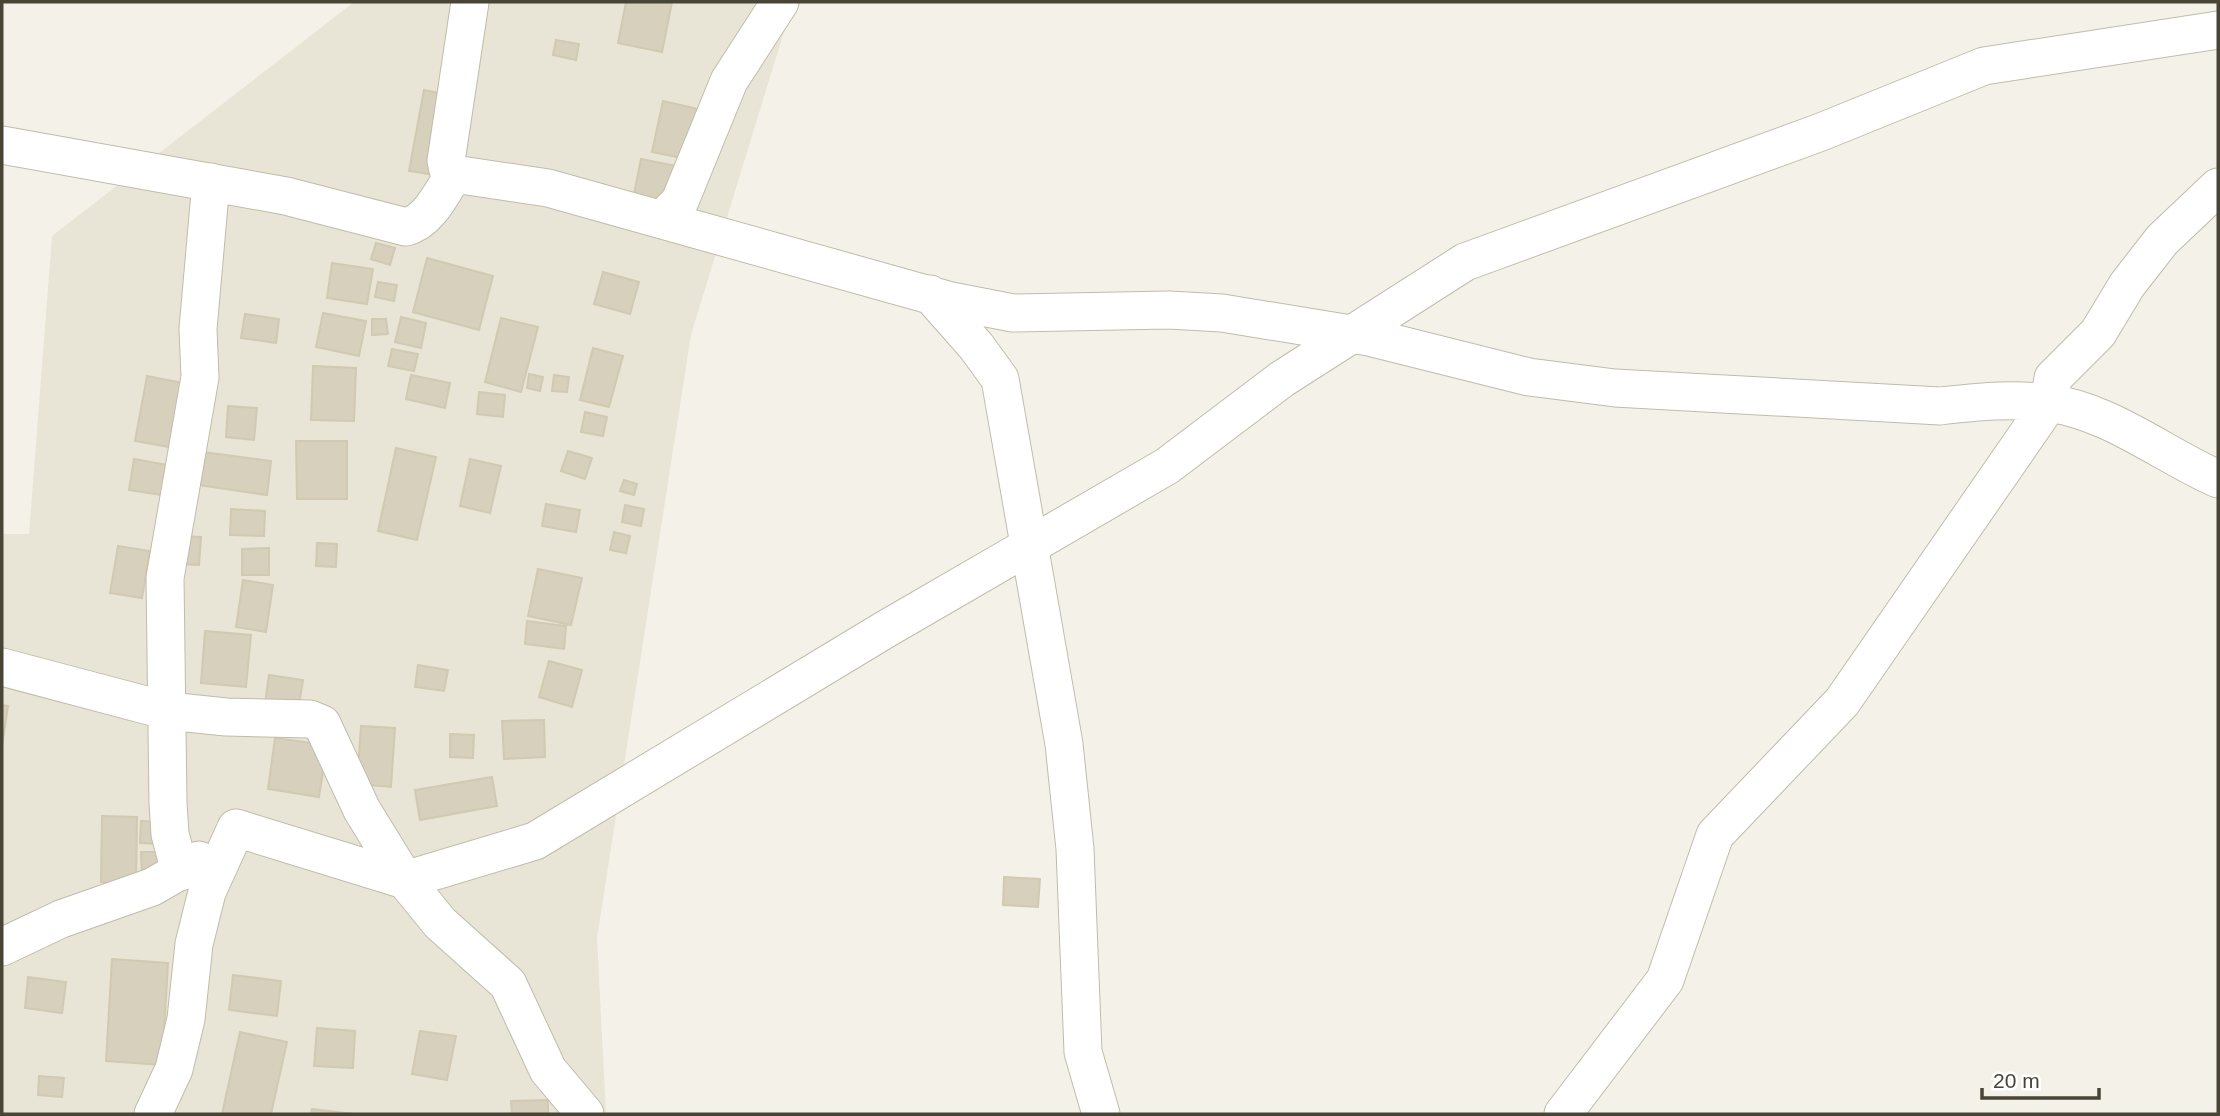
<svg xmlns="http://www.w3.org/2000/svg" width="2220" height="1116" viewBox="0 0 2220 1116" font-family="Helvetica,sans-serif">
	<rect width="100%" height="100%" fill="#f4f2e8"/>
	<path fill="#e8e5d6" d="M354 2H793L691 335 597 938 606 1114H2V534H29L52 236Z"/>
	<path fill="#d6d0bd" stroke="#d1c9b0" stroke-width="2" d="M626 2H672L662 52 618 43Z
		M556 40 579 44 576 60 553 55Z
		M424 90 449 95 435 175 409 171Z
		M663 101 698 109 687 159 652 152Z
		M641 159 676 166 666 212 632 204Z
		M376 243 395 248 390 265 371 259Z
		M427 258 493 276 479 330 413 312Z
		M332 263 373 269 367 304 327 298Z
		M603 272 639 282 630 314 594 304Z
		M378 282 397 285 394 301 375 297Z
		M323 313 366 321 359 356 316 347Z
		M245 314 279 319 276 343 241 338Z
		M401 317 426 323 421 348 395 342Z
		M501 318 538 327 521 392 485 382Z
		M372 319H386L388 334 372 335Z
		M593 348 623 356 609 407 580 400Z
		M392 349 418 354 414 371 388 366Z
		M313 366 356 368 354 421 311 420Z
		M529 374 543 377 540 391 527 388Z
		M411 375 450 383 445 408 406 399Z
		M554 375 569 377 567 392 552 391Z
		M147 376 193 385 180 449 135 441Z
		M479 392 505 395 503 417 477 414Z
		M228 406 257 408 254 440 226 437Z
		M585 412 607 417 603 436 581 432Z
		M296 441H347V499H297Z
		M396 448 436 457 417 540 378 531Z
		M196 451 271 461 267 495 191 484Z
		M568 451 592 458 585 479 561 471Z
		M134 459 173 466 168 496 129 490Z
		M470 459 501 466 490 513 460 506Z
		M624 480 637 484 634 495 620 491Z
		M546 504 580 510 576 532 542 526Z
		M625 505 644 509 641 526 622 522Z
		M231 509 265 511 264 536 230 535Z
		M614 532 630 536 626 553 610 550Z
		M179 536 201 537 199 565 177 564Z
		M317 543 337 544 336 567 316 566Z
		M118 546 150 551 142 598 110 593Z
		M269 548V575H242V549Z
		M538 569 582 578 571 625 528 616Z
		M243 580 273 585 266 632 236 627Z
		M527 621 566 626 564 649 525 644Z
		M205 631 251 635 246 687 201 683Z
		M549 661 582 670 572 707 539 697Z
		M418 665 448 670 444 691 415 687Z
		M269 675 303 680 297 716 264 711Z
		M2 705 8 706 2 746Z
		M544 720 545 757 504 759 502 721Z
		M361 726 395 728 391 787 357 784Z
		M450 734 474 735 473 758 450 757Z
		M275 738 327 745 319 797 268 789Z
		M492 777 497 806 420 820 415 790Z
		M102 816 137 817 136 883 101 882Z
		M141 821 160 822 158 844 140 843Z
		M141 852H159V879H142Z
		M1004 877 1040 879 1038 907 1003 905Z
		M112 959 168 963 162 1065 106 1061Z
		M233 975 281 981 277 1016 229 1010Z
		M28 977 66 982 62 1013 25 1008Z
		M317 1028 355 1031 353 1068 314 1066Z
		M420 1031 456 1036 447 1080 412 1074Z
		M240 1032 287 1042 271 1114H222Z
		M39 1076 64 1078 62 1097 38 1095Z
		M548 1100V1114H512L511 1101Z
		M312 1109 354 1114H311Z"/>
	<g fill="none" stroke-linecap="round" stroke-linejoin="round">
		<defs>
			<path id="minor" d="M470 2 446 161 448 170 454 174 548 188 951 301 1013 313 1169 310 1222 313 1369 337 1529 377 1615 388 1940 406C1975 402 2012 398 2047 403 2109 410 2163 455 2218 479
				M2 145 286 196 406 227C429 221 441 194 454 174
				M663 219 680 201 729 81 780 2
				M930 294 976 346 1000 379 1064 744 1075 849 1083 1052 1101 1114
				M2 667 168 711 226 717 310 719 322 724 362 810 405 880 440 923 508 984 548 1070 585 1114
				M236 828 405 880 535 841 886 629 1167 466 1282 379 1465 262 1821 132 1984 66 2218 30
				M180 872 170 834 168 803 165 578 200 377 198 329 211 182
				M2 947 61 919 152 887 199 860
				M153 1114 174 1069 186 1019 194 944 207 892 236 828
				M1563 1114 1665 980 1715 835 1842 702 2049 403 2053 378 2098 333 2127 285 2162 240 2218 187"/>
		</defs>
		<use href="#minor" stroke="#c0bcaa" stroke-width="39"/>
		<use href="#minor" stroke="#fff" stroke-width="37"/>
	</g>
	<rect width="2220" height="1116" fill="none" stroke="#484436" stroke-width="7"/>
	<path d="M1982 1088v10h117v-10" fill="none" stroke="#484436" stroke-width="3.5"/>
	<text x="1993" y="1088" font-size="21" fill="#484436" stroke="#ffffff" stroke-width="5" paint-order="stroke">20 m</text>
</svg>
